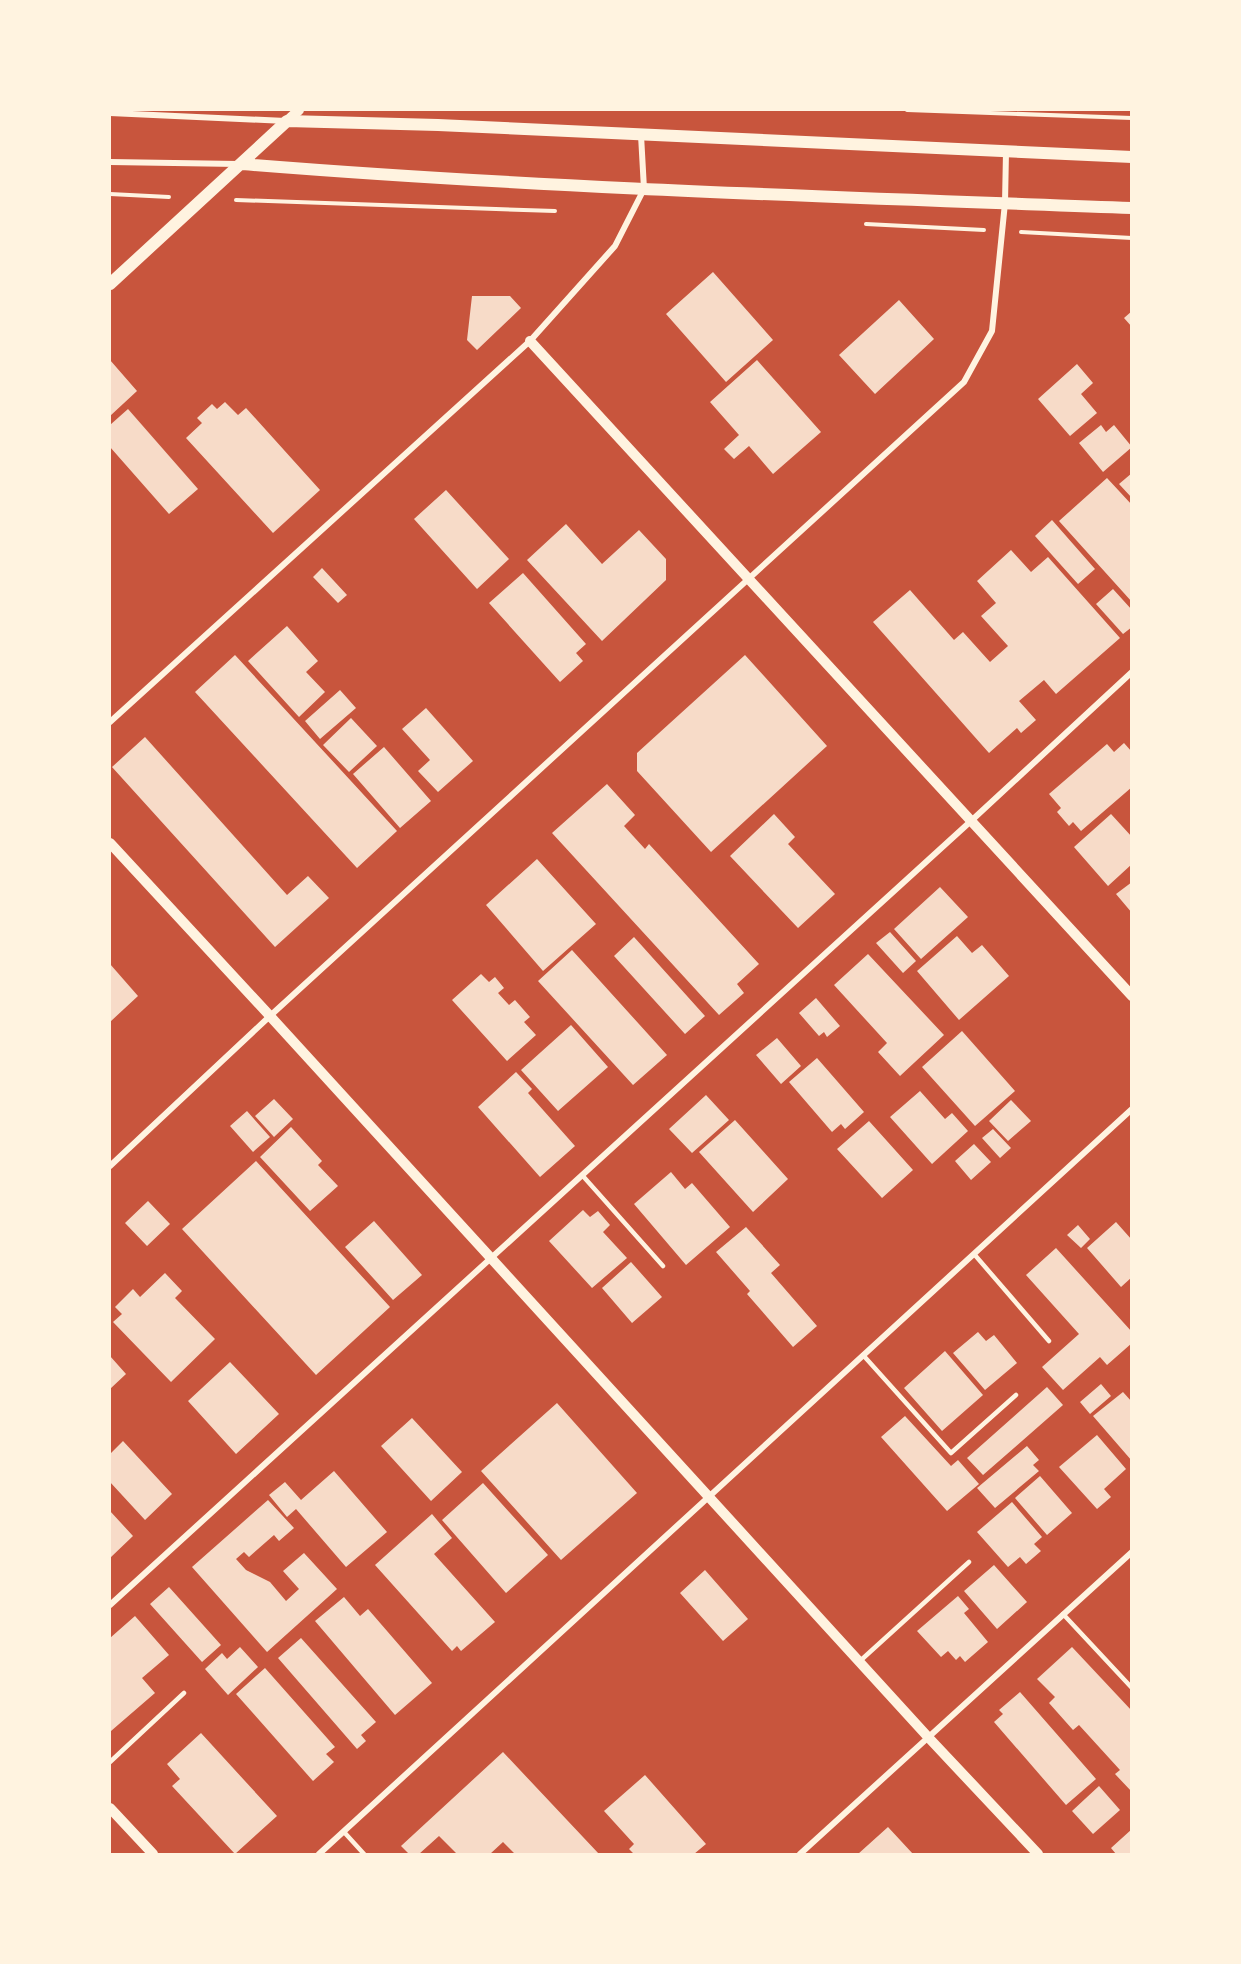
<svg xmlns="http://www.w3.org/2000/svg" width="1241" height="1964" viewBox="0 0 1241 1964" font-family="'Sofia Sans Condensed',sans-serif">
	<rect width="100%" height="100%" fill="#c8553d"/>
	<path fill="#f7dbc8" d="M713 272 773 340 726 382 666 314Z
		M472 296H510L521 308 477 350 467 340Z
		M899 300 934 339 875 394 839 355Z
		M1132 311V327L1124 318Z
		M110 360 137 391 110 416Z
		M757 360 821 432 773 474 749 446 734 459 724 449 739 435 710 402Z
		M1077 364 1093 383 1081 394 1097 413 1070 436 1038 399Z
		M225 402 238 415 246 408 320 490 273 533 186 438 202 423 197 418 212 404 217 409Z
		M128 409 198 489 169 514 110 447V425Z
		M1101 425 1106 432 1114 425 1132 447 1103 472 1079 443Z
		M1132 473V498L1119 484Z
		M1107 478 1132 505V602L1059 521Z
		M446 490 509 559 477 589 414 519Z
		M1052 520 1095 569 1078 584 1035 536Z
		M566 524 602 564 639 530 666 559V580L602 641 527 560Z
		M1011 550 1031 572 1048 557 1120 638 1056 694 1044 680 1019 701 1036 720 1021 733 1017 728 989 753 873 622 910 590 954 640 963 632 990 662 1008 646 981 616 996 603 977 581Z
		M322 568 347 595 338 603 313 577Z
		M523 573 586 644 576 653 583 661 560 682 489 603Z
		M1113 589 1132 610V627L1123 634 1096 604Z
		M287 626 318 661 306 672 325 692 299 717 248 661Z
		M235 655 397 831 357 868 195 692Z
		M745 655 827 746 711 852 637 771V753Z
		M340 690 356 708 320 739 305 721Z
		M426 708 473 761 438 792 418 771 430 760 402 729Z
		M351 718 377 746 349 772 323 745Z
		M145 737 287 895 308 876 329 898 275 947 112 767Z
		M1124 743 1132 752V787L1081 831 1073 822 1069 826 1057 812 1061 808 1049 794 1107 744 1114 752Z
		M384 747 431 801 400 828 353 774Z
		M607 784 635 815 624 826 645 849 649 844 759 964 737 984 744 993 719 1015 552 833Z
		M774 814 795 837 788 844 835 894 798 928 730 856Z
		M1111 814 1132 837V864L1108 886 1074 847Z
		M537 859 596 924 543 971 486 905Z
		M1132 882V913L1116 894Z
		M940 887 968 917 921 959 894 929Z
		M890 932 916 961 903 973 876 943Z
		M957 936 972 953 982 945 1009 976 959 1020 917 971Z
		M634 937 705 1016 685 1034 614 956Z
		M572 950 667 1055 633 1085 538 981Z
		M868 954 944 1035 900 1076 878 1052 887 1043 834 985Z
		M110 964 138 996 110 1022Z
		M481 974 489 982 495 977 504 988 498 993 509 1005 515 1000 530 1017 524 1022 536 1035 507 1061 452 1000Z
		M816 998 840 1026 827 1037 824 1032 819 1036 799 1013Z
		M571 1025 608 1067 558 1111 521 1070Z
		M962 1031 1015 1091 975 1126 922 1067Z
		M777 1038 801 1066 781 1084 756 1055Z
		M817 1058 864 1112 845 1129 841 1124 832 1132 789 1082Z
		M516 1072 532 1089 528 1093 575 1146 540 1177 478 1107Z
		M920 1091 945 1119 952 1113 968 1131 932 1164 890 1117Z
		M706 1095 729 1120 692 1153 669 1129Z
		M274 1099 293 1119 274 1137 255 1116Z
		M1011 1100 1031 1121 1008 1141 989 1121Z
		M247 1111 270 1137 253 1152 230 1126Z
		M735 1120 788 1179 753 1212 699 1152Z
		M869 1121 913 1170 882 1198 837 1149Z
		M291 1127 322 1161 318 1165 338 1186 310 1211 260 1157Z
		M993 1129 1011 1148 1000 1158 982 1138Z
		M974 1144 991 1162 971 1180 955 1161Z
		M256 1161 390 1307 316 1375 182 1229Z
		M671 1172 685 1189 692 1183 730 1227 686 1265 634 1204Z
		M148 1201 170 1224 147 1246 125 1223Z
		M583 1210 590 1217 598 1211 610 1225 603 1232 627 1258 592 1288 549 1241Z
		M374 1221 422 1275 393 1300 345 1247Z
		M1116 1222 1132 1240V1277L1121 1287 1087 1248Z
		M1078 1225 1090 1239 1081 1248 1067 1235Z
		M746 1227 780 1265 771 1273 817 1326 793 1347 747 1294 750 1291 716 1252Z
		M1056 1248 1132 1332V1343L1107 1365 1100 1357 1063 1390 1042 1367 1079 1334 1026 1275Z
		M631 1262 662 1297 632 1323 602 1288Z
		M165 1273 182 1291 175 1298 215 1339 171 1382 113 1322 122 1314 115 1307 133 1289 140 1297Z
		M978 1332 986 1341 994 1335 1017 1363 985 1390 953 1353Z
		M945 1351 983 1395 942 1431 904 1388Z
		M110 1356 126 1374 110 1389Z
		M230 1362 279 1414 236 1454 188 1401Z
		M1101 1384 1111 1396 1090 1414 1080 1402Z
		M1047 1387 1063 1405 983 1475 967 1458Z
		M1123 1392 1132 1402V1461L1093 1416Z
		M557 1403 637 1493 561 1560 481 1471Z
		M905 1416 951 1466 958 1460 979 1484 947 1511 881 1437Z
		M412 1418 462 1472 431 1501 381 1446Z
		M1097 1435 1126 1469 1104 1489 1111 1497 1097 1509 1059 1467Z
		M123 1441 172 1494 145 1520 110 1482V1454Z
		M1027 1446 1039 1460 1033 1465 1039 1471 995 1508 977 1488Z
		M334 1471 387 1532 346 1567 296 1509 287 1517 269 1495 285 1482 301 1500Z
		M1040 1476 1072 1513 1047 1535 1015 1498Z
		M483 1483 548 1555 506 1593 442 1520Z
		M268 1500 294 1528 279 1541 274 1535 249 1557 244 1552 236 1559 246 1570 270 1582 286 1601 299 1589 283 1571 304 1553 337 1589 267 1652 192 1567Z
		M1012 1502 1042 1537 1034 1544 1041 1551 1026 1564 1020 1557 1008 1567 977 1532Z
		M110 1511 133 1536 110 1558Z
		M432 1514 452 1538 434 1554 495 1622 461 1651 457 1646 452 1651 375 1565Z
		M994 1565 1027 1602 997 1629 964 1591Z
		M705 1570 748 1619 723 1641 680 1593Z
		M169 1587 221 1645 202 1662 150 1604Z
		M958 1596 969 1609 964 1613 988 1642 965 1662 960 1656 956 1660 948 1651 941 1657 917 1631Z
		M344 1597 360 1616 368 1609 432 1683 395 1715 315 1621Z
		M135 1616 169 1655 142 1678 155 1693 111 1731 110 1730V1638Z
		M301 1638 376 1722 361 1735 366 1741 357 1749 278 1658Z
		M240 1647 258 1667 228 1695 205 1669 222 1653 227 1659Z
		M1072 1647 1132 1711V1792L1115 1774 1120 1770 1079 1725 1073 1730 1049 1703 1055 1697 1037 1679Z
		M265 1668 335 1747 326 1754 334 1762 313 1781 236 1694Z
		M1020 1692 1096 1779 1066 1805 994 1722 1003 1714 999 1710Z
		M201 1733 277 1816 235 1854 172 1786 180 1779 167 1764Z
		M503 1752 599 1854H515L503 1842 490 1854H457L439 1836 419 1854H409L401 1846Z
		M645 1775 706 1844 694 1854H634L629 1849 634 1844 604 1811Z
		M1099 1786 1120 1810 1093 1834 1072 1811Z
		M888 1827 913 1854H858Z
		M1132 1829V1854H1116L1111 1848Z"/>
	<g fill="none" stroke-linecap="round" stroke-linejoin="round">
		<path stroke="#fff3e0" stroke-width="4" d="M907 110 1132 118
			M110 194 169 197
			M236 200 555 211
			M866 224 984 230
			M1021 232 1132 238"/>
		<path stroke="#fff3e0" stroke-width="4.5" d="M582 1175 663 1266
			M974 1254 1049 1341
			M863 1355 951 1453 1016 1395
			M1063 1614 1132 1688
			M860 1661 969 1562
			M110 1762 184 1693
			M344 1832 364 1854"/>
		<path stroke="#fff3e0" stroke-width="6" d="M110 113 286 121
			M110 162 238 164
			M110 722 530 341 615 246 644 189 641 135
			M110 1166 270 1016 964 382 992 331 1005 203 1006 152
			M110 1605 971 821 1132 672
			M319 1854 1132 1109
			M800 1854 1132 1552"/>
		<path stroke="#fff3e0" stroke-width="10" d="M287 121 299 110
			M530 341 1132 996
			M110 843 270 1016 928 1737 1038 1854
			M110 1808 153 1854"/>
		<path stroke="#fff3e0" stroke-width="12" d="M242 164C538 188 835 197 1132 208
			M110 284 287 121 438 125 1132 157"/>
	</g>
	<rect width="1241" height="1964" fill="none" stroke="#fff3e0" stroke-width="222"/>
</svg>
